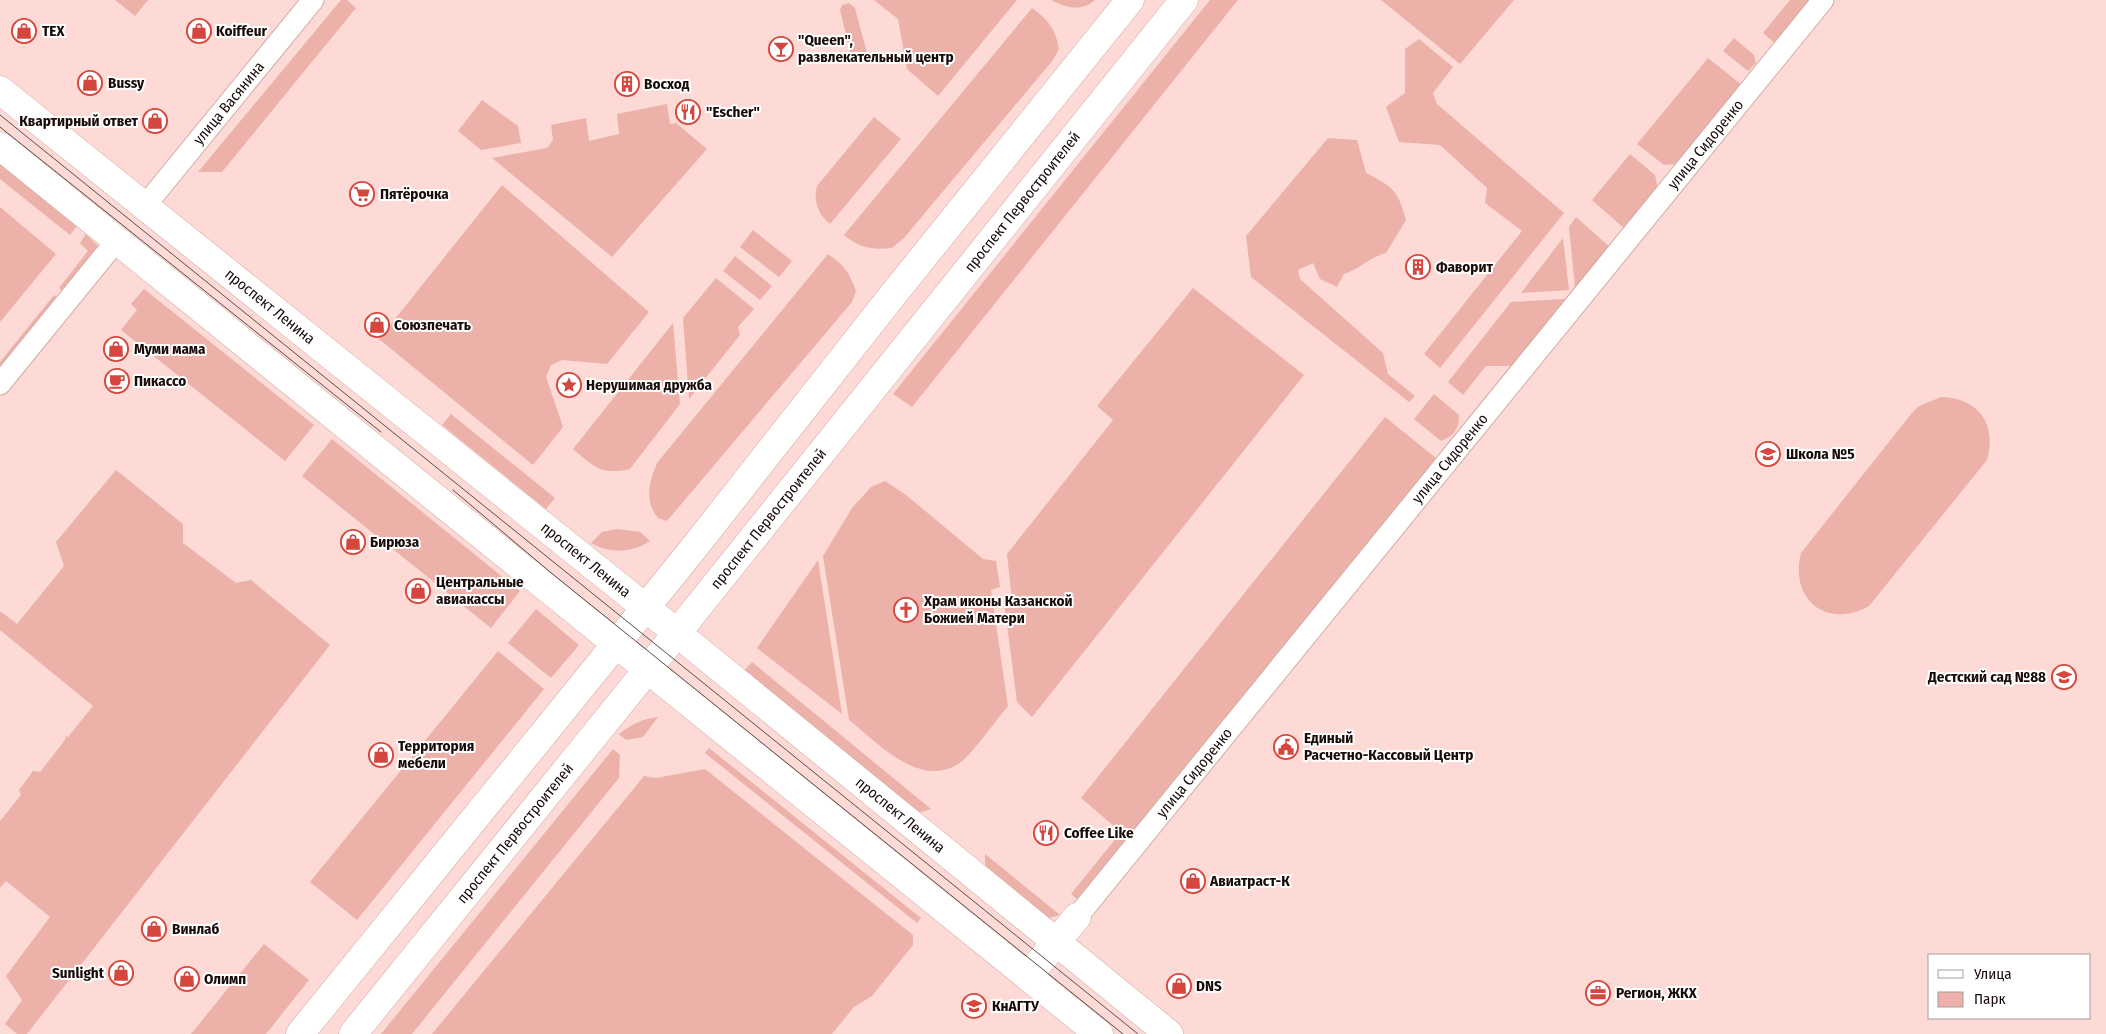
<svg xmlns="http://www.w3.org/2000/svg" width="2106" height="1034" viewBox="0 0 2106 1034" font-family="'Fira Sans Condensed',sans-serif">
	<rect width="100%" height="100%" fill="#fddad5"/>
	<path fill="#ecb1a9" d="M115 0H148L135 16Z
		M341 0H347L356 8 222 172H198Z
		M874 0H1017L938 96 907 69 898 19Z
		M1051 0H1095C1081 12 1067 8 1051 0Z
		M1210 0H1238L912 407 893 394Z
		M1381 0H1514L1460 64Z
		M1790 0H1814L1777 45 1763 33Z
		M849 3 855 8 867 53 865 59 858 61 851 55 840 10 842 5Z
		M1032 8C1048 19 1056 30 1059 49L1053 60 904 238 892 248C873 250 859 248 844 235Z
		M1734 38 1754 55 1756 63 1748 71 1723 51Z
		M1419 39 1453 67 1433 93 1437 104 1564 213 1440 368 1424 354 1522 231 1485 203 1487 188 1440 145 1399 142 1386 107 1405 93V49Z
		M1708 58 1742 85 1680 164 1664 165 1637 144Z
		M482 100 518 126 521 143 481 150 458 131Z
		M667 104 670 124 676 123 707 149 612 257 492 158 547 148 553 140 551 125 586 118 589 141 619 134 617 114Z
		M874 117 901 139 830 224C818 214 813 201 817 186Z
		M1328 138 1357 140 1366 173C1393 187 1398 190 1406 220L1386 253C1370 257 1360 269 1344 274L1337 287 1320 279 1313 263 1298 270 1300 279 1383 353 1388 374 1415 396 1409 402 1251 277 1246 236Z
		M1630 154 1655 175 1658 190 1626 230 1592 200Z
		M0 164 77 226 70 235 0 179Z
		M502 185 649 312 607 364 562 360 551 365 546 377 563 427 533 465 379 339Z
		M0 207 56 254 0 322Z
		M1576 217 1611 248 1578 290 1575 287 1569 227Z
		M753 230 792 261 779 277 740 247Z
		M86 234 99 247 66 293 59 288 88 251 80 243Z
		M1563 238 1569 290 1521 293Z
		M828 254C845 266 849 272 856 291L852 302 667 521 658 518C644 500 649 483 657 463Z
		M735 256 772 286 760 300 723 271Z
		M716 278 754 309 738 327 740 335 689 399 683 318Z
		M1193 288 1304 375 1032 717 1017 702 1004 602 1012 601 1007 554 1113 420 1097 406Z
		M144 289 314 425 285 461 121 330 137 310 131 304Z
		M54 295 63 301 0 378V362Z
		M1565 299 1568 301 1517 366H1486L1463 395 1448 382 1511 302Z
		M673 323 680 404 630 469C601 476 593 466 573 449Z
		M1434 394 1459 415C1459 429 1454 436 1441 441L1414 419Z
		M1941 397C1979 398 1997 424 1987 460L1869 606C1827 630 1789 599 1801 553L1911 414 1919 406Z
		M451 414 555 498 546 509 442 425Z
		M1385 417 1436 458 1077 899 1071 894 1121 832 1081 798Z
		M332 439 520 591 491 628 302 476Z
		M116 470 183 524V543L236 583 251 580 330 645 27 1034H17L5 1024 22 1000 6 976 50 917 6 881 0 888V821L21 795 19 790 33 771 40 772 65 740 66 736 68 737 93 706 0 630V611L17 624 64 566 56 542Z
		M885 481 906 495 983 559 996 561 1000 587 991 590 1008 706C997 719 972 754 961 762 921 791 878 743 849 720L823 556 852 508 871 487Z
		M617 529 640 532 650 541C632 553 610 554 591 543L602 532Z
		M818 560 842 714 757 648Z
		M536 609 579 645 551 678 508 643Z
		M498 651 544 689 357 920 310 882Z
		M752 662 931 809 918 813 743 672Z
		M658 717 643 737 626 740 619 734C632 724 642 719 658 717Z
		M709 748 921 918 917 923 705 753Z
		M613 749 620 755 619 778 412 1034H381Z
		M705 769 913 935V945L872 996 854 1007 832 1034H432L644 776 656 778Z
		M985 854 1060 915 1049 918 1040 914 985 869Z
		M264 944 309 980 266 1034H191Z"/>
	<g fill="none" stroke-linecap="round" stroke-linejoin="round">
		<defs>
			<g id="street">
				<path id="s1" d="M144 207 313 0"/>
				<path d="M0 384 117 240"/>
				<path id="s2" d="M1077 917 1823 0"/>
			</g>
			<g id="secondary">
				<path d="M1028 976 1077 917"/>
				<path d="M300 1034 689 554 892 296 1130 0"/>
				<path id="s3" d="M353 1034 677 633 1184 0"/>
			</g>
			<g id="highway">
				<path id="s4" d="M0 90 677 633 1169 1034"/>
				<path d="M0 146 1099 1034"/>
			</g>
		</defs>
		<use href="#street" stroke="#d3aaa4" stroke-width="23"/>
		<use href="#secondary" stroke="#d3aaa4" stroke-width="29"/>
		<use href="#highway" stroke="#d3aaa4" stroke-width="29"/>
		<use href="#street" stroke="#fff" stroke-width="21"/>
		<use href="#secondary" stroke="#fff" stroke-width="28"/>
		<use href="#highway" stroke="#fff" stroke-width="28"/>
		<path stroke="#5d4a47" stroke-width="1" d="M0 115 1138 1034
			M0 127 381 432
			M453 490 550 572 1123 1034"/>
	</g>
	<defs>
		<symbol id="shop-ring" viewBox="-11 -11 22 22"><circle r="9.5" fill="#fff" stroke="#d5473e" stroke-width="1.5"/><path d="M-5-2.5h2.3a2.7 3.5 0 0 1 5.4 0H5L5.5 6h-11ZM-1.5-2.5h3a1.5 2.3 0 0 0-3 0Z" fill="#d5473e"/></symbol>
		<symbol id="bar-ring" viewBox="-11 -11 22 22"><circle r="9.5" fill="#fff" stroke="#d5473e" stroke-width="1.5"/><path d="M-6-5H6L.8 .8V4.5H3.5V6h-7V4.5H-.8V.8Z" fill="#d5473e"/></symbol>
		<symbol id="building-ring" viewBox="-11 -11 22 22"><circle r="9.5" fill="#fff" stroke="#d5473e" stroke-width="1.5"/><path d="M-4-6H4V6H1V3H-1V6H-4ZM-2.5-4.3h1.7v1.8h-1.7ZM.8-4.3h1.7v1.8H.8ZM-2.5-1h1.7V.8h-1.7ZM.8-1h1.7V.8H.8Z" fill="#d5473e"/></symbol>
		<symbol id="restaurant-ring" viewBox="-11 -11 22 22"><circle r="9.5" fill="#fff" stroke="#d5473e" stroke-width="1.5"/><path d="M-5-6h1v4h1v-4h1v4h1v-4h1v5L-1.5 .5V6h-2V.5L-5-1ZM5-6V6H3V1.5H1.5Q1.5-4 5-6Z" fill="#d5473e"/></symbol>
		<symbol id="supermarket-ring" viewBox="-11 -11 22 22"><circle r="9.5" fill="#fff" stroke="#d5473e" stroke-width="1.5"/><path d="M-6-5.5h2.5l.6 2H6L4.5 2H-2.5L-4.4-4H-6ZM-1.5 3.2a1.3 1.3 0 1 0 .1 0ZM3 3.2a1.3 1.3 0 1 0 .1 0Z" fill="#d5473e"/></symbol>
		<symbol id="cafe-ring" viewBox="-11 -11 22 22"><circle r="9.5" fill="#fff" stroke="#d5473e" stroke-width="1.5"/><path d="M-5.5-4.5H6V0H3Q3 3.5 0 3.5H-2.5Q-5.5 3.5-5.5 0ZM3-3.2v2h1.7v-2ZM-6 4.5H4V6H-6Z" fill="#d5473e"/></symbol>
		<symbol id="sight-ring" viewBox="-11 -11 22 22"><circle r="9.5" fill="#fff" stroke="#d5473e" stroke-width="1.5"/><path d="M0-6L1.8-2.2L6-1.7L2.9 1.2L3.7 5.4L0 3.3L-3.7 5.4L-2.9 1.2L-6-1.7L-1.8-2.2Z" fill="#d5473e"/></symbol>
		<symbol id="school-ring" viewBox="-11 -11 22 22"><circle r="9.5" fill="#fff" stroke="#d5473e" stroke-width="1.5"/><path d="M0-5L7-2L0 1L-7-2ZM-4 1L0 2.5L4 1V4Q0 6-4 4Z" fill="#d5473e"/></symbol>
		<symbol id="church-ring" viewBox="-11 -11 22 22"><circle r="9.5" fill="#fff" stroke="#d5473e" stroke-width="1.5"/><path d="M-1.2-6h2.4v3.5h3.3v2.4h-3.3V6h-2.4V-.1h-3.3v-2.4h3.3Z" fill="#d5473e"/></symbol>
		<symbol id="civic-ring" viewBox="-11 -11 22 22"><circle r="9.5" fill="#fff" stroke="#d5473e" stroke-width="1.5"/><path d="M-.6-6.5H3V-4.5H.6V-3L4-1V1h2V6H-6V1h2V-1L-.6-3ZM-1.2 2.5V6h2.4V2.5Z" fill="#d5473e"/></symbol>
		<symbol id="office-ring" viewBox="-11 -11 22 22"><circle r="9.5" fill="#fff" stroke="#d5473e" stroke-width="1.5"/><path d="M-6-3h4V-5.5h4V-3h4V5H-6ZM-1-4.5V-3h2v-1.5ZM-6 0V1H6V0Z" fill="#d5473e"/></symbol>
		<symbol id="university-ring" viewBox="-11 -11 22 22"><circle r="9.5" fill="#fff" stroke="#d5473e" stroke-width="1.5"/><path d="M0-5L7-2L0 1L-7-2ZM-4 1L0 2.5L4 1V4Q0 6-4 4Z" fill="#d5473e"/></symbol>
	</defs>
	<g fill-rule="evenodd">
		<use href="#shop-ring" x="10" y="17" width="28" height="28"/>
		<use href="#shop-ring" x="185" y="17" width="28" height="28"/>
		<use href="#bar-ring" x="767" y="35" width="28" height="28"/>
		<use href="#shop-ring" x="76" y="69" width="28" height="28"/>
		<use href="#building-ring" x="613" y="70" width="28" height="28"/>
		<use href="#restaurant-ring" x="674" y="98" width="28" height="28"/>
		<use href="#shop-ring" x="141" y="107" width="28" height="28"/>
		<use href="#supermarket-ring" x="348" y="180" width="28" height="28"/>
		<use href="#building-ring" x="1404" y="253" width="28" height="28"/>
		<use href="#shop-ring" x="363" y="311" width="28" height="28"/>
		<use href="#shop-ring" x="102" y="335" width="28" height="28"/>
		<use href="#cafe-ring" x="103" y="367" width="28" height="28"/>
		<use href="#sight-ring" x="555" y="371" width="28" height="28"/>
		<use href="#school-ring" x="1754" y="440" width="28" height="28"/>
		<use href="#shop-ring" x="339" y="528" width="28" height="28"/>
		<use href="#shop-ring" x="404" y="577" width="28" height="28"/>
		<use href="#church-ring" x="892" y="596" width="28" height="28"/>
		<use href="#school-ring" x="2050" y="663" width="28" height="28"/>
		<use href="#civic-ring" x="1272" y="733" width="28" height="28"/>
		<use href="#shop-ring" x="367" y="741" width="28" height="28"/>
		<use href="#restaurant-ring" x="1032" y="819" width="28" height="28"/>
		<use href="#shop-ring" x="1179" y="867" width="28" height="28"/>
		<use href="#shop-ring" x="140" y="915" width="28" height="28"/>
		<use href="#shop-ring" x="107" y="959" width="28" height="28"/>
		<use href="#shop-ring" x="173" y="965" width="28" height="28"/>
		<use href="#shop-ring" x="1165" y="972" width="28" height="28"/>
		<use href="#office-ring" x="1584" y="979" width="28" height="28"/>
		<use href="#university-ring" x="960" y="992" width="28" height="28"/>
	</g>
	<g text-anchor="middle" stroke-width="4" stroke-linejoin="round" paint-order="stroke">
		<g font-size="15" font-weight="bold" fill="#180b09" stroke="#fff" text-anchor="start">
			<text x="42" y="36">TEX</text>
			<text x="216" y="36">Koiffeur</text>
			<text x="798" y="45">"Queen",<tspan x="798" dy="17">развлекательный центр</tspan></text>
			<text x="108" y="88">Bussy</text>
			<text x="644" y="89">Восход</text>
			<text x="706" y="117">"Escher"</text>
			<text x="138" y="126" text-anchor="end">Квартирный ответ</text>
			<text x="380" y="199">Пятёрочка</text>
			<text x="1436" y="272">Фаворит</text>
			<text x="394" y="330">Союзпечать</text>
			<text x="134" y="354">Муми мама</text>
			<text x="134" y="386">Пикассо</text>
			<text x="586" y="390">Нерушимая дружба</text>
			<text x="1786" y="459">Школа №5</text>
			<text x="370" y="547">Бирюза</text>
			<text x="436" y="587">Центральные<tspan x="436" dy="17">авиакассы</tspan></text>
			<text x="924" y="606">Храм иконы Казанской<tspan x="924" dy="17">Божией Матери</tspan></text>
			<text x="2046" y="682" text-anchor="end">Дестский сад №88</text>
			<text x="1304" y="743">Единый<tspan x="1304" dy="17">Расчетно-Кассовый Центр</tspan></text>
			<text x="398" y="751">Территория<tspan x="398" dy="17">мебели</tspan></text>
			<text x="1064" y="838">Coffee Like</text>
			<text x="1210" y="886">Авиатраст-К</text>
			<text x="172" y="934">Винлаб</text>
			<text x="104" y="978" text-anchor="end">Sunlight</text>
			<text x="204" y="984">Олимп</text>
			<text x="1196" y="991">DNS</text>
			<text x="1616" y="998">Регион, ЖКХ</text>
			<text x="992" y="1011">КнАГТУ</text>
		</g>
		<g font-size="15" fill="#180b09" stroke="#fff">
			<text dy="5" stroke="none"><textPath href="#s1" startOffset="134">улица Васянина</textPath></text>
			<text dy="5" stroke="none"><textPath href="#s2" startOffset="996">улица Сидоренко</textPath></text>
			<text dy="5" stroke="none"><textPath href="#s3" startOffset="1068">проспект Первостроителей</textPath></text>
			<text dy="5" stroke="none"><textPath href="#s4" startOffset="346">проспект Ленина</textPath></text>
			<text dy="5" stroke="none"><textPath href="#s2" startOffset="591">улица Сидоренко</textPath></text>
			<text dy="5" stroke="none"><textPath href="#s3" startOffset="662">проспект Первостроителей</textPath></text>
			<text dy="5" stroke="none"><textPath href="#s4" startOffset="751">проспект Ленина</textPath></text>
			<text dy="5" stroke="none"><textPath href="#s2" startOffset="186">улица Сидоренко</textPath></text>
			<text dy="5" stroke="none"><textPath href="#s4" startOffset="1156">проспект Ленина</textPath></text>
			<text dy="5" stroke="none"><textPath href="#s3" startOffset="258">проспект Первостроителей</textPath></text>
		</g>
	</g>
	<rect x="1928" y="954" width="162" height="65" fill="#ffffff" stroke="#a39d9d"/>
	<rect x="1938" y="970" width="25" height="8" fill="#ffffff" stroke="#a39d9d"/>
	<text x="1974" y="979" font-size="15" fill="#180b09">Улица</text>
	<rect x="1938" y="992" width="25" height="15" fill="#ecb1a9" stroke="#a39d9d"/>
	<text x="1974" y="1004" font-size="15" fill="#180b09">Парк</text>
</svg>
